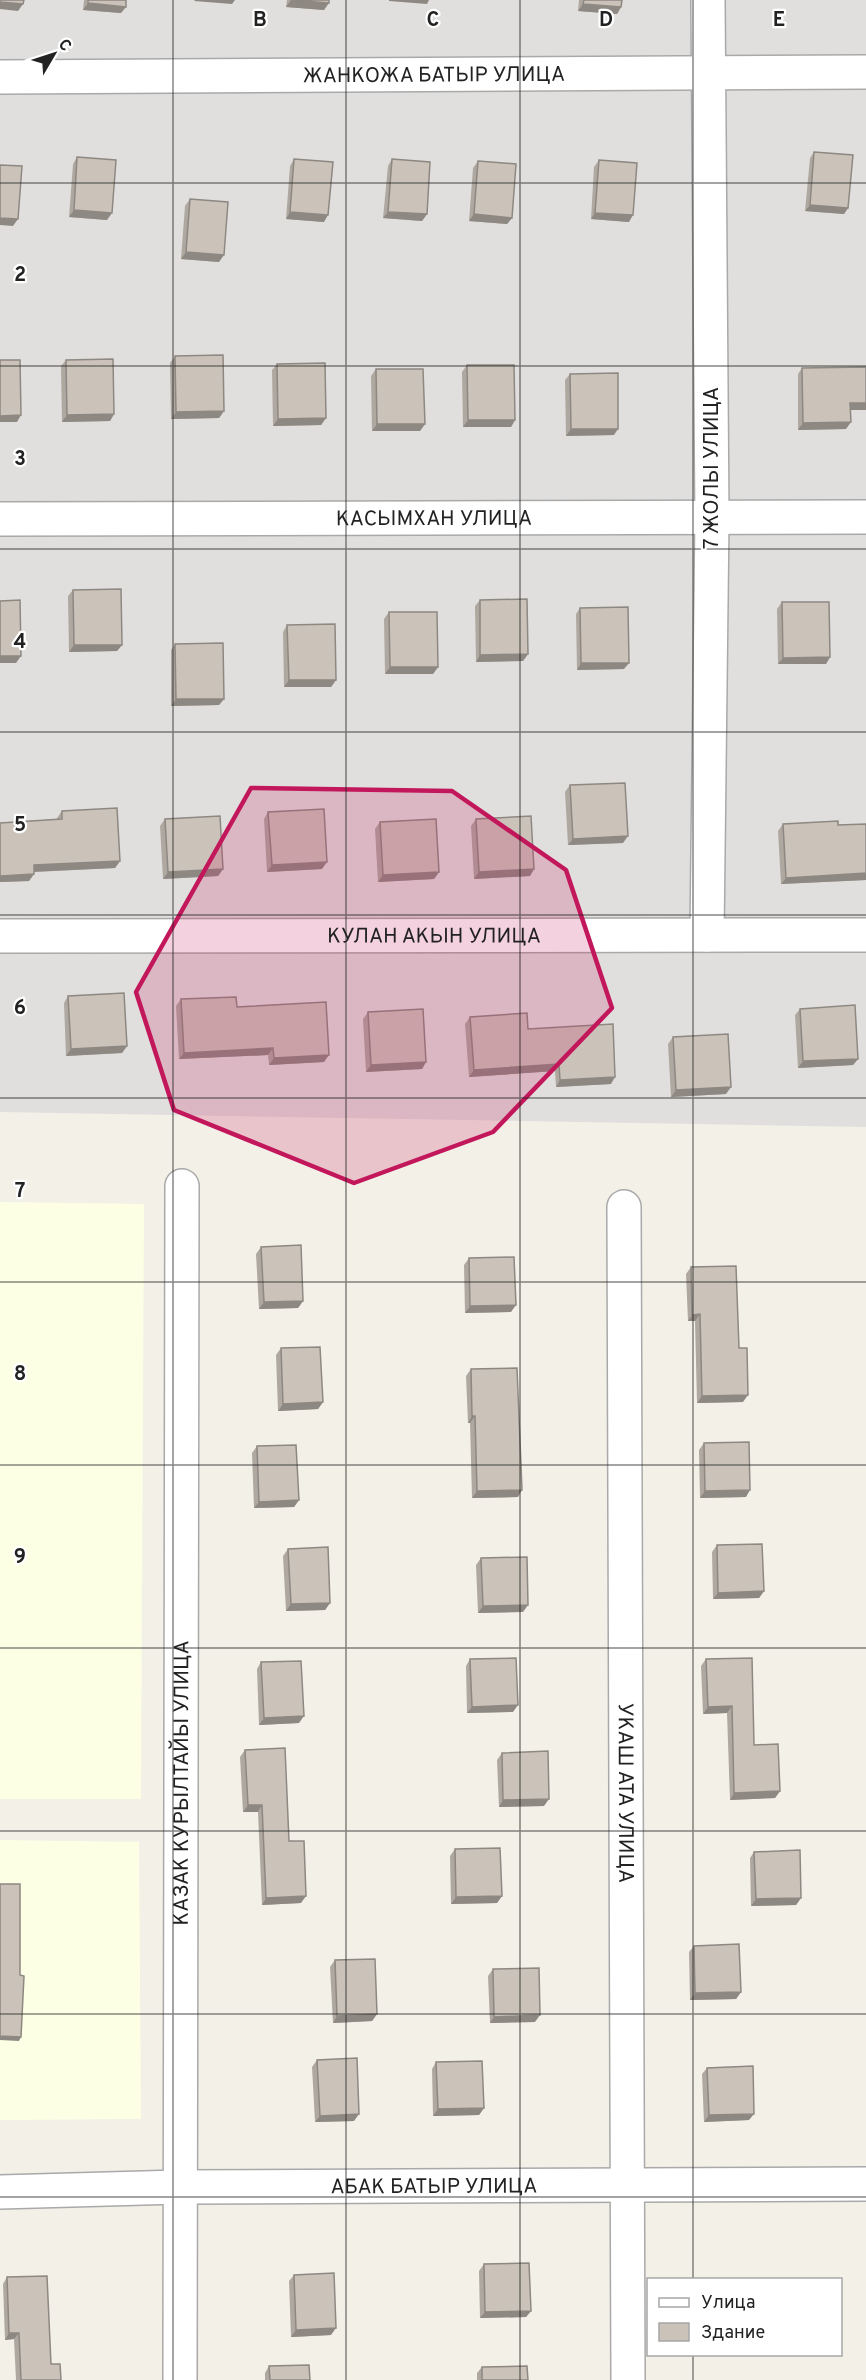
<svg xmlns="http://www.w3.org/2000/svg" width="866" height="2380" viewBox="0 0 866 2380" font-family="Overpass,sans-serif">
	<rect width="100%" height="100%" fill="#f3f0e8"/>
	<path fill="#e0dfde" d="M0 0H866V1127L0 1112Z"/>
	<path fill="#fdffe4" d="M0 1202 144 1204 141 1799H0Z
		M0 1840 139 1842 141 2119 0 2120Z"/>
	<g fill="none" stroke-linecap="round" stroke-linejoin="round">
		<defs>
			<g id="minor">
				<path id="s1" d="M0 77 866 72"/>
				<path id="s2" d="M0 519 866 517"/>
				<path d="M707 935 712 518 708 0"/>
				<path id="s3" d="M0 936 866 935"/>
				<path id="s4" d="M624 1207 628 2380"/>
				<path id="s5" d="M0 2192 179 2187 866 2184"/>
				<path id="s6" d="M180 2380 182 1186"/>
			</g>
		</defs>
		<use href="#minor" stroke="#a9a9a9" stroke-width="36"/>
		<use href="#minor" stroke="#fff" stroke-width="33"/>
	</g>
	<path fill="#afa8a0" d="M84 0H126L121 13 83 10Z
		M287 0H329L324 10 286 7Z
		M579 0H622L621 7 617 14 578 11Z
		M814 152 848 208 844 214 805 211 810 158Z
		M77 157 107 220 69 217 73 164Z
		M294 159 324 222 286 219 290 166Z
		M392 159 427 214 422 221 383 218 388 166Z
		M599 160 629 222 591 219 594 167Z
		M478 161 512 218 507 224 469 221 473 168Z
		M190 199 219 262 181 259 185 206Z
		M175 356 224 411 219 418 171 419 170 363Z
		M66 360 114 414 110 421 62 422 61 366Z
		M277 364 326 418 321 425 273 426 272 370Z
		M467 365 515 420 511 427H463L462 372Z
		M866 367V410H850L846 429 798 430V374L802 368Z
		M376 369 425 424 420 431H372L371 376Z
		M570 374 614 435 566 436 565 380Z
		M73 590 122 645 117 651 69 652 68 596Z
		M480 600 528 654 523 661 476 662 475 606Z
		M782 602 830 657 826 664H778L777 609Z
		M580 608 624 669 577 670 576 614Z
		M389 612 438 667 433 674H385L384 619Z
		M287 625 336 680 331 687H284L283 632Z
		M175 644 224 699 219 705 171 706V650Z
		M570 785 623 843 568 845 565 792Z
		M62 811 120 861 115 868 34 872V874L29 881 0 882V823L57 819V818Z
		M268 812 322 869 267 872 264 819Z
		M165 819 223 869 218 876 163 879 160 826Z
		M476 819 534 869 530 876 474 879 471 826Z
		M380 822 439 872 434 879 378 882 375 829Z
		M783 824 838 825 866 824V880L781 884 778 831Z
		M68 996 127 1046 122 1053 66 1056 64 1003Z
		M181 999 237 1007 324 1062 269 1065 268 1055 179 1059 176 1006Z
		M800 1009 858 1059 853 1065 798 1068 795 1015Z
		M368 1012 426 1062 422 1069 366 1072 363 1019Z
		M470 1017 528 1029 611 1084 556 1087 555 1071 469 1077 465 1024Z
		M673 1037 726 1094 671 1097 668 1044Z
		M261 1247 303 1301 298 1308 259 1309 256 1254Z
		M469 1258 511 1312 465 1313 464 1265Z
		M691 1267 739 1348 743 1402 697 1403 695 1321H688L686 1274Z
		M281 1348 323 1402 318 1409 278 1411 276 1355Z
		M471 1369 518 1497 472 1498 470 1423H468L466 1376Z
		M704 1443 746 1497 700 1498 699 1450Z
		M257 1446 299 1500 294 1507 254 1508 252 1453Z
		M717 1545 764 1591 759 1598 713 1599 712 1552Z
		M288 1549 330 1603 325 1610 286 1611 283 1556Z
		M481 1558 523 1612 478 1613 476 1565Z
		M470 1659 513 1712 467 1713 466 1666Z
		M706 1659 780 1791 775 1798 730 1800 727 1713 703 1714 701 1666Z
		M261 1662 299 1723 259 1725 257 1669Z
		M245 1750 301 1903 262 1905 258 1812H243L240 1757Z
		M502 1753 544 1806 499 1807 497 1760Z
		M455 1849 502 1896 497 1903 451 1904 450 1856Z
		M754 1852 801 1898 796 1905 751 1906 750 1858Z
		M694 1946 741 1992 736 1999 690 2000 689 1952Z
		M335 1960 377 2014 372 2021 333 2023 330 1967Z
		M493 1969 535 2022 490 2023 488 1976Z
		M317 2060 354 2121 315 2122 312 2067Z
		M436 2062 484 2108 479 2115 433 2116 432 2069Z
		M707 2068 749 2120 704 2122 702 2074Z
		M484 2264 531 2311 526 2317 480 2318 479 2271Z
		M294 2275 331 2335 291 2337 289 2281Z
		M7 2277 51 2364 61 2380H16L14 2339 5 2340 3 2284Z
		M269 2366 310 2380H265V2373Z
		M482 2367 528 2380H477V2373Z"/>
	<path fill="#8e8882" d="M195 0H235L232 4 194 1Z
		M291 0 329 3 324 10 286 7Z
		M389 0H429L427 4 389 1Z
		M0 2 23 4 18 11 0 9Z
		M88 3 126 7 121 13 83 10Z
		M583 4 621 7 617 14 578 11Z
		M810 205 848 208 844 214 805 211Z
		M74 210 112 213 107 220 69 217Z
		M290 212 328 215 324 222 286 219Z
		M388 212 427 214 422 221 383 218Z
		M595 213 633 215 629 222 591 219Z
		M474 214 512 218 507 224 469 221Z
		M0 218 18 219 13 226 0 225Z
		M186 252 224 255 219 262 181 259Z
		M850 403H866V410H846Z
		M224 411 219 418 171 419 176 412Z
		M114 414 110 421 62 422 67 415Z
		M21 415 17 422H0V416Z
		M326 418 321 425 273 426 278 419Z
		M468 420H515L511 427H463Z
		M851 422 846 429 798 430 803 423Z
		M377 424H425L420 431H372Z
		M571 429H618L614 435 566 436Z
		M74 645H122L117 651 69 652Z
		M528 654 523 661 476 662 480 655Z
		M0 656H21L16 663H0Z
		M830 657 826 664H778L783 658Z
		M581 663H629L624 669 577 670Z
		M390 667H438L433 674H385Z
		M289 680H336L331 687H284Z
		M176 699H224L219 705 171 706Z
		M628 836 623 843 568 845 573 839Z
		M120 861 115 868 29 872 34 865Z
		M327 862 322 869 267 872 272 865Z
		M223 869 218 876 163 879 168 872Z
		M534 869 530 876 474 879 479 872Z
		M439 872 434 879 378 882 383 875Z
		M866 873V880L781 884 786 878Z
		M34 874 29 881 0 882V876Z
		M127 1046 122 1053 66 1056 71 1049Z
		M273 1048 268 1055 179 1059 184 1053Z
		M329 1055 324 1062 269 1065 274 1058Z
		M858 1059 853 1065 798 1068 803 1061Z
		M426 1062 422 1069 366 1072 371 1065Z
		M559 1064 555 1071 469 1077 474 1070Z
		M615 1077 611 1084 556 1087 560 1080Z
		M731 1087 726 1094 671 1097 676 1090Z
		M303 1301 298 1308 259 1309 264 1302Z
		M516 1305 511 1312 465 1313 470 1306Z
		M700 1314 695 1321H688L692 1315Z
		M748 1395 743 1402 697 1403 702 1396Z
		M323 1402 318 1409 278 1411 283 1404Z
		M472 1416H475L470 1423H468Z
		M522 1490 518 1497 472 1498 477 1491Z
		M750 1490 746 1497 700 1498 705 1491Z
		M299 1500 294 1507 254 1508 259 1502Z
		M764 1591 759 1598 713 1599 718 1593Z
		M330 1603 325 1610 286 1611 291 1604Z
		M528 1605 523 1612 478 1613 483 1606Z
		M518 1705 513 1712 467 1713 472 1707Z
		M732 1706 727 1713 703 1714 708 1707Z
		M304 1716 299 1723 259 1725 264 1718Z
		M780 1791 775 1798 730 1800 734 1793Z
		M549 1799 544 1806 499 1807 503 1800Z
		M248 1805H262L258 1812H243Z
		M306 1896 301 1903 262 1905 266 1898Z
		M502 1896 497 1903 451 1904 456 1897Z
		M801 1898 796 1905 751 1906 756 1899Z
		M741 1992 736 1999 690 2000 695 1993Z
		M377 2014 372 2021 333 2023 337 2016Z
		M540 2015 535 2022 490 2023 494 2017Z
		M0 2036 21 2037 19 2041 0 2040Z
		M484 2108 479 2115 433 2116 438 2109Z
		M359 2114 354 2121 315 2122 320 2116Z
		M754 2114 749 2120 704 2122 709 2115Z
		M531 2311 526 2317 480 2318 485 2312Z
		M336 2328 331 2335 291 2337 296 2330Z
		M9 2333H19L14 2339 5 2340Z"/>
	<path fill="#cbc3ba" stroke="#8e8882" stroke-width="1.5" d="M0 0H24L23 4 0 2Z
		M88 0H126V7L88 3Z
		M291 0H329V3Z
		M584 0H622L621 7 583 4Z
		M814 152 853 155 848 208 810 205Z
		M77 157 116 160 112 213 74 210Z
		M294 159 333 162 328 215 290 212Z
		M392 159 430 162 427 214 388 212Z
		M599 160 637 163 633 215 595 213Z
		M478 161 516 164 512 218 474 214Z
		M0 165 22 166 18 219 0 218Z
		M190 199 228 202 224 255 186 252Z
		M223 355 224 411 176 412 175 356Z
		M113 359 114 414 67 415 66 360Z
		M0 360H20L21 415 0 416Z
		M325 363 326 418 278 419 277 364Z
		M467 365H514L515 420H468Z
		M866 367V403H850L851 422 803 423 802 368Z
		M376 369H423L425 424H377Z
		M618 373V429H571L570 374Z
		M121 589 122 645H74L73 590Z
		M527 599 528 654 480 655V600Z
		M20 600 21 656H0V601Z
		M782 602H829L830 657 783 658Z
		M628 607 629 663H581L580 608Z
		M389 612H437L438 667H390Z
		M335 624 336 680H289L287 625Z
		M223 643 224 699H176L175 644Z
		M625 783 628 836 573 839 570 785Z
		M117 808 120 861 34 865V874L0 876V823L62 819V811Z
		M324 809 327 862 272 865 268 812Z
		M220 816 223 869 168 872 165 819Z
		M531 816 534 869 479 872 476 819Z
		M436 819 439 872 383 875 380 822Z
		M838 821V825L866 824V873L786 878 783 824Z
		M124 993 127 1046 71 1049 68 996Z
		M236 997 237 1007 326 1002 329 1055 274 1058 273 1048 184 1053 181 999Z
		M855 1005 858 1059 803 1061 800 1009Z
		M423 1009 426 1062 371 1065 368 1012Z
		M527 1013 528 1029 613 1024 615 1077 560 1080 559 1064 474 1070 470 1017Z
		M728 1034 731 1087 676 1090 673 1037Z
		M301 1245 303 1301 264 1302 261 1247Z
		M514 1257 516 1305 470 1306 469 1258Z
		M736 1266 739 1348H747L748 1395 702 1396 700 1314 692 1315 691 1267Z
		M320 1347 323 1402 283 1404 281 1348Z
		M517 1368 522 1490 477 1491 475 1416H472L471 1369Z
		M749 1442 750 1490 705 1491 704 1443Z
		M296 1445 299 1500 259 1502 257 1446Z
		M762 1544 764 1591 718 1593 717 1545Z
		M328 1547 330 1603 291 1604 288 1549Z
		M527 1557 528 1605 483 1606 481 1558Z
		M516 1658 518 1705 472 1707 470 1659Z
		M752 1658 754 1745 778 1744 780 1791 734 1793 732 1706 708 1707 706 1659Z
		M301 1661 304 1716 264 1718 261 1662Z
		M285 1748 289 1841H304L306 1896 266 1898 262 1805H248L245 1750Z
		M548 1751 549 1799 503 1800 502 1753Z
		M500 1848 502 1896 456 1897 455 1849Z
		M800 1850 801 1898 756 1899 754 1852Z
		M0 1884H20V1975L24 1976 21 2037 0 2036Z
		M739 1944 741 1992 695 1993 694 1946Z
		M375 1959 377 2014 337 2016 335 1960Z
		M539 1968 540 2015 494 2017 493 1969Z
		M357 2058 359 2114 320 2116 317 2060Z
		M482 2061 484 2108 438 2109 436 2062Z
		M753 2066 754 2114 709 2115 707 2068Z
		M529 2263 531 2311 485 2312 484 2264Z
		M334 2273 336 2328 296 2330 294 2275Z
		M47 2276 51 2364H60L61 2380H21L19 2333H9L7 2277Z
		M309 2365 310 2380H270L269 2366Z
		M527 2366 528 2380H482V2367Z"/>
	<path fill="#c2185b" fill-opacity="0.2" stroke="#c2185b" stroke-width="4.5" stroke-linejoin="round" d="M251 788 452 791 566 870 612 1008 493 1132 354 1183 174 1110 136 992Z"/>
	<path fill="none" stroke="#222" stroke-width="1.5" stroke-opacity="0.55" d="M173 0V2380M346 0V2380M520 0V2380M693 0V2280M0 183H866M0 366H866M0 549H866M0 732H866M0 915H866M0 1098H866M0 1282H866M0 1465H866M0 1648H866M0 1831H866M0 2014H866M0 2197H866M693 2354V2380"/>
	<g text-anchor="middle" stroke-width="4.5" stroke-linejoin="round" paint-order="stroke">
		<g font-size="21" fill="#222" stroke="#fff">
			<text dy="7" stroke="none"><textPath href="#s1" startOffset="434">ЖАНКОЖА БАТЫР УЛИЦА</textPath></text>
			<text transform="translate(711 468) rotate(-90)" y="7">7 ЖОЛЫ УЛИЦА</text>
			<text dy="7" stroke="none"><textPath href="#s2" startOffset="434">КАСЫМХАН УЛИЦА</textPath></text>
			<text dy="7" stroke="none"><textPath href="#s3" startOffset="434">КУЛАН АКЫН УЛИЦА</textPath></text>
			<text dy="7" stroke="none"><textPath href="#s6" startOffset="597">КАЗАК КУРЫЛТАЙЫ УЛИЦА</textPath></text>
			<text dy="7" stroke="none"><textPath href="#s4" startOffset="586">УКАШ АТА УЛИЦА</textPath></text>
			<text dy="7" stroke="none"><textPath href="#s5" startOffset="434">АБАК БАТЫР УЛИЦА</textPath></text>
		</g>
	</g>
	<g font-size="20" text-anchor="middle" font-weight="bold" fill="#222" stroke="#fff" stroke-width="4.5" stroke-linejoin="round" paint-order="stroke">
		<text x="260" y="26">B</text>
		<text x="433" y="26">C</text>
		<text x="606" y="26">D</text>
		<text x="779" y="26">E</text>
		<text x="20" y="281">2</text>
		<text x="20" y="465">3</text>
		<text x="20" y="648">4</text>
		<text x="20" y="831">5</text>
		<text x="20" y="1014">6</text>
		<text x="20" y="1197">7</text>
		<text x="20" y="1380">8</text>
		<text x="20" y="1563">9</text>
	</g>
	<rect x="647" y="2278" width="195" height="78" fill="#ffffff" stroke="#a7a7a7" stroke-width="1.5"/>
	<rect x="659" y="2298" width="30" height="9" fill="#ffffff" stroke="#a7a7a7" stroke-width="1.5"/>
	<text x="701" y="2308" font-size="18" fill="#222222">Улица</text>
	<rect x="659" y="2323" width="30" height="18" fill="#cbc3ba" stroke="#a7a7a7" stroke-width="1.5"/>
	<text x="701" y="2338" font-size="18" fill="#222222">Здание</text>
	<g transform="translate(54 54) rotate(51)" stroke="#ffffff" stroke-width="4.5" paint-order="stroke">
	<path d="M0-4.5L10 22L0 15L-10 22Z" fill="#222222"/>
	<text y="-9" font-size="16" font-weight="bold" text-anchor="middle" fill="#222222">С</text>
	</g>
</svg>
